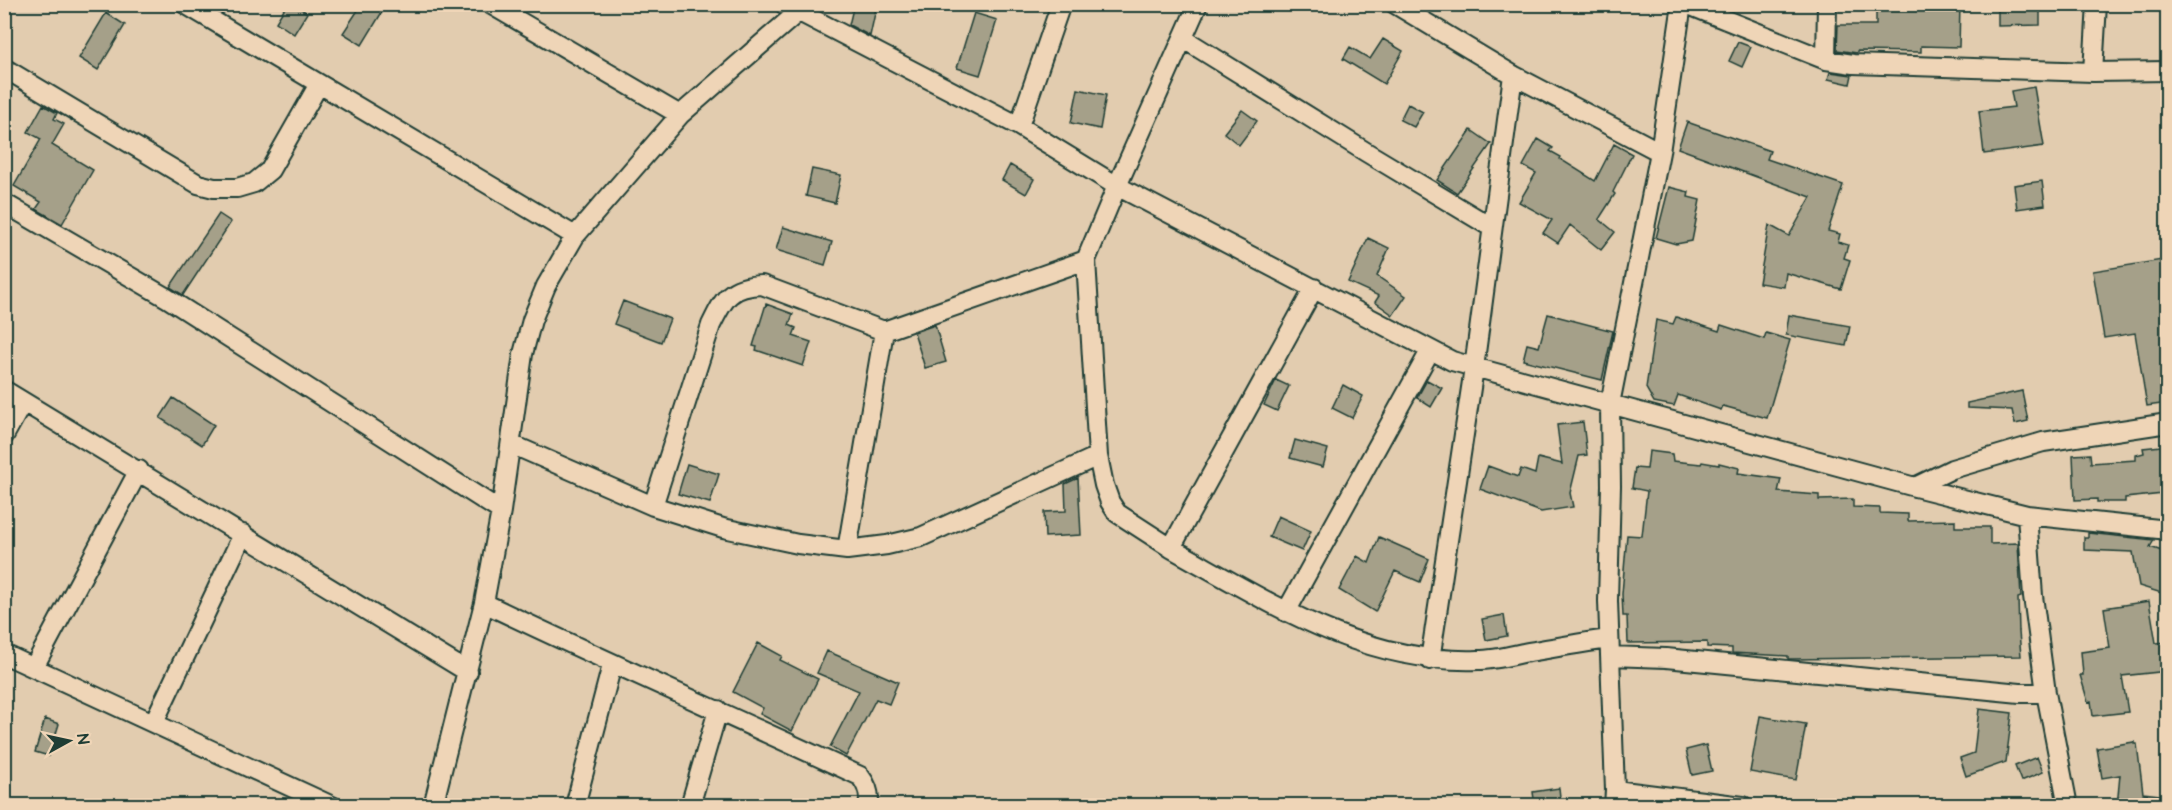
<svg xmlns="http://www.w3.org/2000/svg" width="2172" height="810" viewBox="0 0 2172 810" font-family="'Architects Daughter',sans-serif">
	<rect width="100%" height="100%" fill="#e2ccaf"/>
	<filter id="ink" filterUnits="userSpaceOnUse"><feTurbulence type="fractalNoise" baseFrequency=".0167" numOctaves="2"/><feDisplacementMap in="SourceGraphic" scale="12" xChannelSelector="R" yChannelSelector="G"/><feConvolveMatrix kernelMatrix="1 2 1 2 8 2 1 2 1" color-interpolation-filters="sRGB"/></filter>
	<g filter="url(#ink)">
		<path fill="#a5a089" stroke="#1f3d34" stroke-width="1.5" d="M287 4H294L307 13 294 34 276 22Z
			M362 4H387L362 45 343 33Z
			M854 4H877L870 36 849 25Z
			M1876 4H1960L1959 47 1921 46V52L1857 51V53L1837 50 1838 25H1876Z
			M1998 4H2040V25L1998 26Z
			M106 13 125 25 98 70 79 58Z
			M974 13 997 20 980 75 957 68Z
			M1383 39 1403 51 1384 84 1343 59 1350 47 1370 59Z
			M1738 42 1751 47 1742 67 1729 61Z
			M1830 72 1852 75 1850 84 1828 79Z
			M2034 87 2044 146 1984 154 1979 111 2014 107 2011 91Z
			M1078 89 1106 95 1100 129 1071 123Z
			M1408 104 1423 112 1414 127 1400 120Z
			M43 105 57 113 54 119 64 124 52 145 93 170 62 224 36 209 41 202 14 186 41 139 28 132Z
			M1242 110 1257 121 1239 145 1224 133Z
			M1687 122 1770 151 1767 159 1843 185 1828 231 1840 234 1838 242 1848 245 1844 258 1850 260 1841 289 1786 273 1784 287 1759 283 1769 225 1789 236 1811 197 1678 148Z
			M1471 130 1491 144 1457 193 1437 180Z
			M1538 139 1553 148 1550 151 1561 157 1560 159 1595 181 1614 144 1632 154 1613 192 1615 194 1599 219 1615 232 1601 250 1570 225 1558 243 1543 233 1552 220 1519 202 1536 173 1523 166Z
			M1010 165 1034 179 1026 194 1002 180Z
			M812 169 841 175 835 203 806 196Z
			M2042 181 2045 205 2017 209 2014 185Z
			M1669 187 1689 192 1688 197 1700 200 1692 241 1676 244 1656 238Z
			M219 214 231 222 183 295 170 287Z
			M783 227 832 242 825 265 776 250Z
			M1368 238 1389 248 1377 276 1406 296 1393 315 1375 302 1379 296 1348 282Z
			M2162 260 2168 294V403L2147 406 2135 333 2104 338 2093 271Z
			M623 301 670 319 661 342 614 324Z
			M766 304 793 314 789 325 796 328 793 336 811 342 803 366 756 350 757 347 753 346Z
			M1548 314 1613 331 1602 380 1523 360 1527 344 1539 347Z
			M1789 315 1850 326 1846 346 1786 335Z
			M1676 317 1719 331 1721 325 1764 339 1766 333 1790 340 1767 418 1723 406 1721 410 1678 395 1674 406 1654 402 1646 388 1656 320 1673 324Z
			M935 325 946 362 925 368 914 332Z
			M1276 380 1289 386 1277 411 1264 405Z
			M1427 380 1442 388 1431 407 1417 398Z
			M1343 385 1363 396 1352 418 1332 408Z
			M2022 391 2028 421 2015 424 2012 410 1967 408V403Z
			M173 398 214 425 202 445 160 418Z
			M1583 422 1587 455 1579 456 1570 493 1573 507 1541 512 1480 489 1488 466 1518 477 1521 469 1535 474 1538 458 1562 464 1557 425Z
			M1295 440 1328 449 1323 467 1290 458Z
			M2161 446 2162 453H2168V480L2162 481 2163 494 2125 498V502H2097V499L2075 500 2073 455 2090 454 2091 463 2136 460V455L2144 453 2143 448Z
			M1649 451 1672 454 1673 461 1701 464 1702 462 1719 465V463L1739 468 1738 473 1781 479 1778 492 1819 495V500L1853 499V507L1880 508V513L1908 514V521L1955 520V527H1990V544L2018 543 2021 597 2018 598 2019 632 2021 656 1793 659H1788V656L1732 653V648L1707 647V642L1628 643 1627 616H1623L1622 594 1627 535 1642 536 1647 491 1632 488 1635 468 1647 469Z
			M687 464 719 474 710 503 678 494Z
			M1078 478 1081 535 1045 537 1044 512 1066 511 1065 484Z
			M1278 516 1311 531 1302 551 1269 537Z
			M2088 533 2154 540 2150 547 2168 553V595L2139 586 2133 552 2084 550V537H2088Z
			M1379 537 1429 559 1420 582 1395 571 1375 612 1339 590 1357 556 1369 563Z
			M2149 601 2156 643 2168 642V671L2122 676 2128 712 2093 716 2091 701 2088 702 2080 675H2083L2081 652 2110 648 2104 608Z
			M1504 615 1507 636 1486 640 1482 619Z
			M758 643 782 656 780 660 818 679 792 731 760 714 763 708 733 692Z
			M827 651 898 682 889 704 876 699 846 756 830 747 859 691 817 673Z
			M1979 709 2012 713 2006 762 1966 776 1960 758 1974 753Z
			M1760 716 1806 724 1796 780 1750 772Z
			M45 719 59 724 49 756 35 752Z
			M2134 742V744H2137L2143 793 2168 796V806H2117L2120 775 2102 778 2097 748Z
			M1706 745 1712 771 1692 775 1686 750Z
			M2037 757 2043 772 2021 781 2015 766Z
			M1559 788 1561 806H1535L1533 792Z"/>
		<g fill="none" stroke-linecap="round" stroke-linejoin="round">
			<defs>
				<path id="minor" d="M185 4 575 236
					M490 4 680 115
					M784 4 1019 126 1117 186 1452 361 1915 487 2027 515 2168 530
					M1198 4 1117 186 1086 260 1098 456 1104 485 1110 502 1117 513 1171 548 1314 288
					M1395 4 1513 75 1660 152
					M1686 4 1826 60 1853 64 2093 72 2168 71
					M1184 39 1366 152 1491 227
					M1826 60 1827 4
					M4 68 198 184 214 188H237L254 183 270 170 319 84
					M2093 72 2097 4
					M1019 126 1061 4
					M4 203 167 298 501 511
					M4 390 468 672
					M4 436 23 402
					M511 444 653 506 723 528 798 544 847 550 887 545 921 537 1098 456
					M1915 487 1952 469 2043 442 2168 423
					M653 506 711 325C724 298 730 286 762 285L884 331 1086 260
					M2027 515 2033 596 2046 693 2068 806
					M1171 548C1269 602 1362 664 1478 660 1493 660 1509 656 1523 653 1552 648 1580 643 1609 639
					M847 550 884 331
					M484 603C609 663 735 718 860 776 867 785 871 794 868 806
					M1286 612 1430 351
					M4 654 332 806
					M1610 656 1666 658 2020 693H2046
					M1430 660 1474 368 1513 75
					M34 667 139 470
					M154 722 243 534
					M1615 790 1743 806
					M433 806 484 603 501 511 523 354 532 320 546 286 575 236 680 115 797 13 803 4
					M575 806 612 665
					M690 806 718 710
					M1614 806 1615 790 1608 601 1611 486 1610 404 1660 152 1682 4"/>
			</defs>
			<use href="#minor" stroke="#1f3d34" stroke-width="22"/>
			<use href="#minor" stroke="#efd5b7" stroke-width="18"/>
		</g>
	</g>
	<rect width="2172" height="810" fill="none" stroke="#efd5b7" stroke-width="24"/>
	<rect x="12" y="12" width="2148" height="786" fill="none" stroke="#1f3d34" stroke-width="2" filter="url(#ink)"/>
	<g transform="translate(69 741) rotate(82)" stroke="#efd5b7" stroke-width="4.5" paint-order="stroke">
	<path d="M0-4.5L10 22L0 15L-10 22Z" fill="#1f3d34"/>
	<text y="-9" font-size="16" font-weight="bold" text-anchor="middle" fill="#1f3d34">N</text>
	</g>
</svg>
